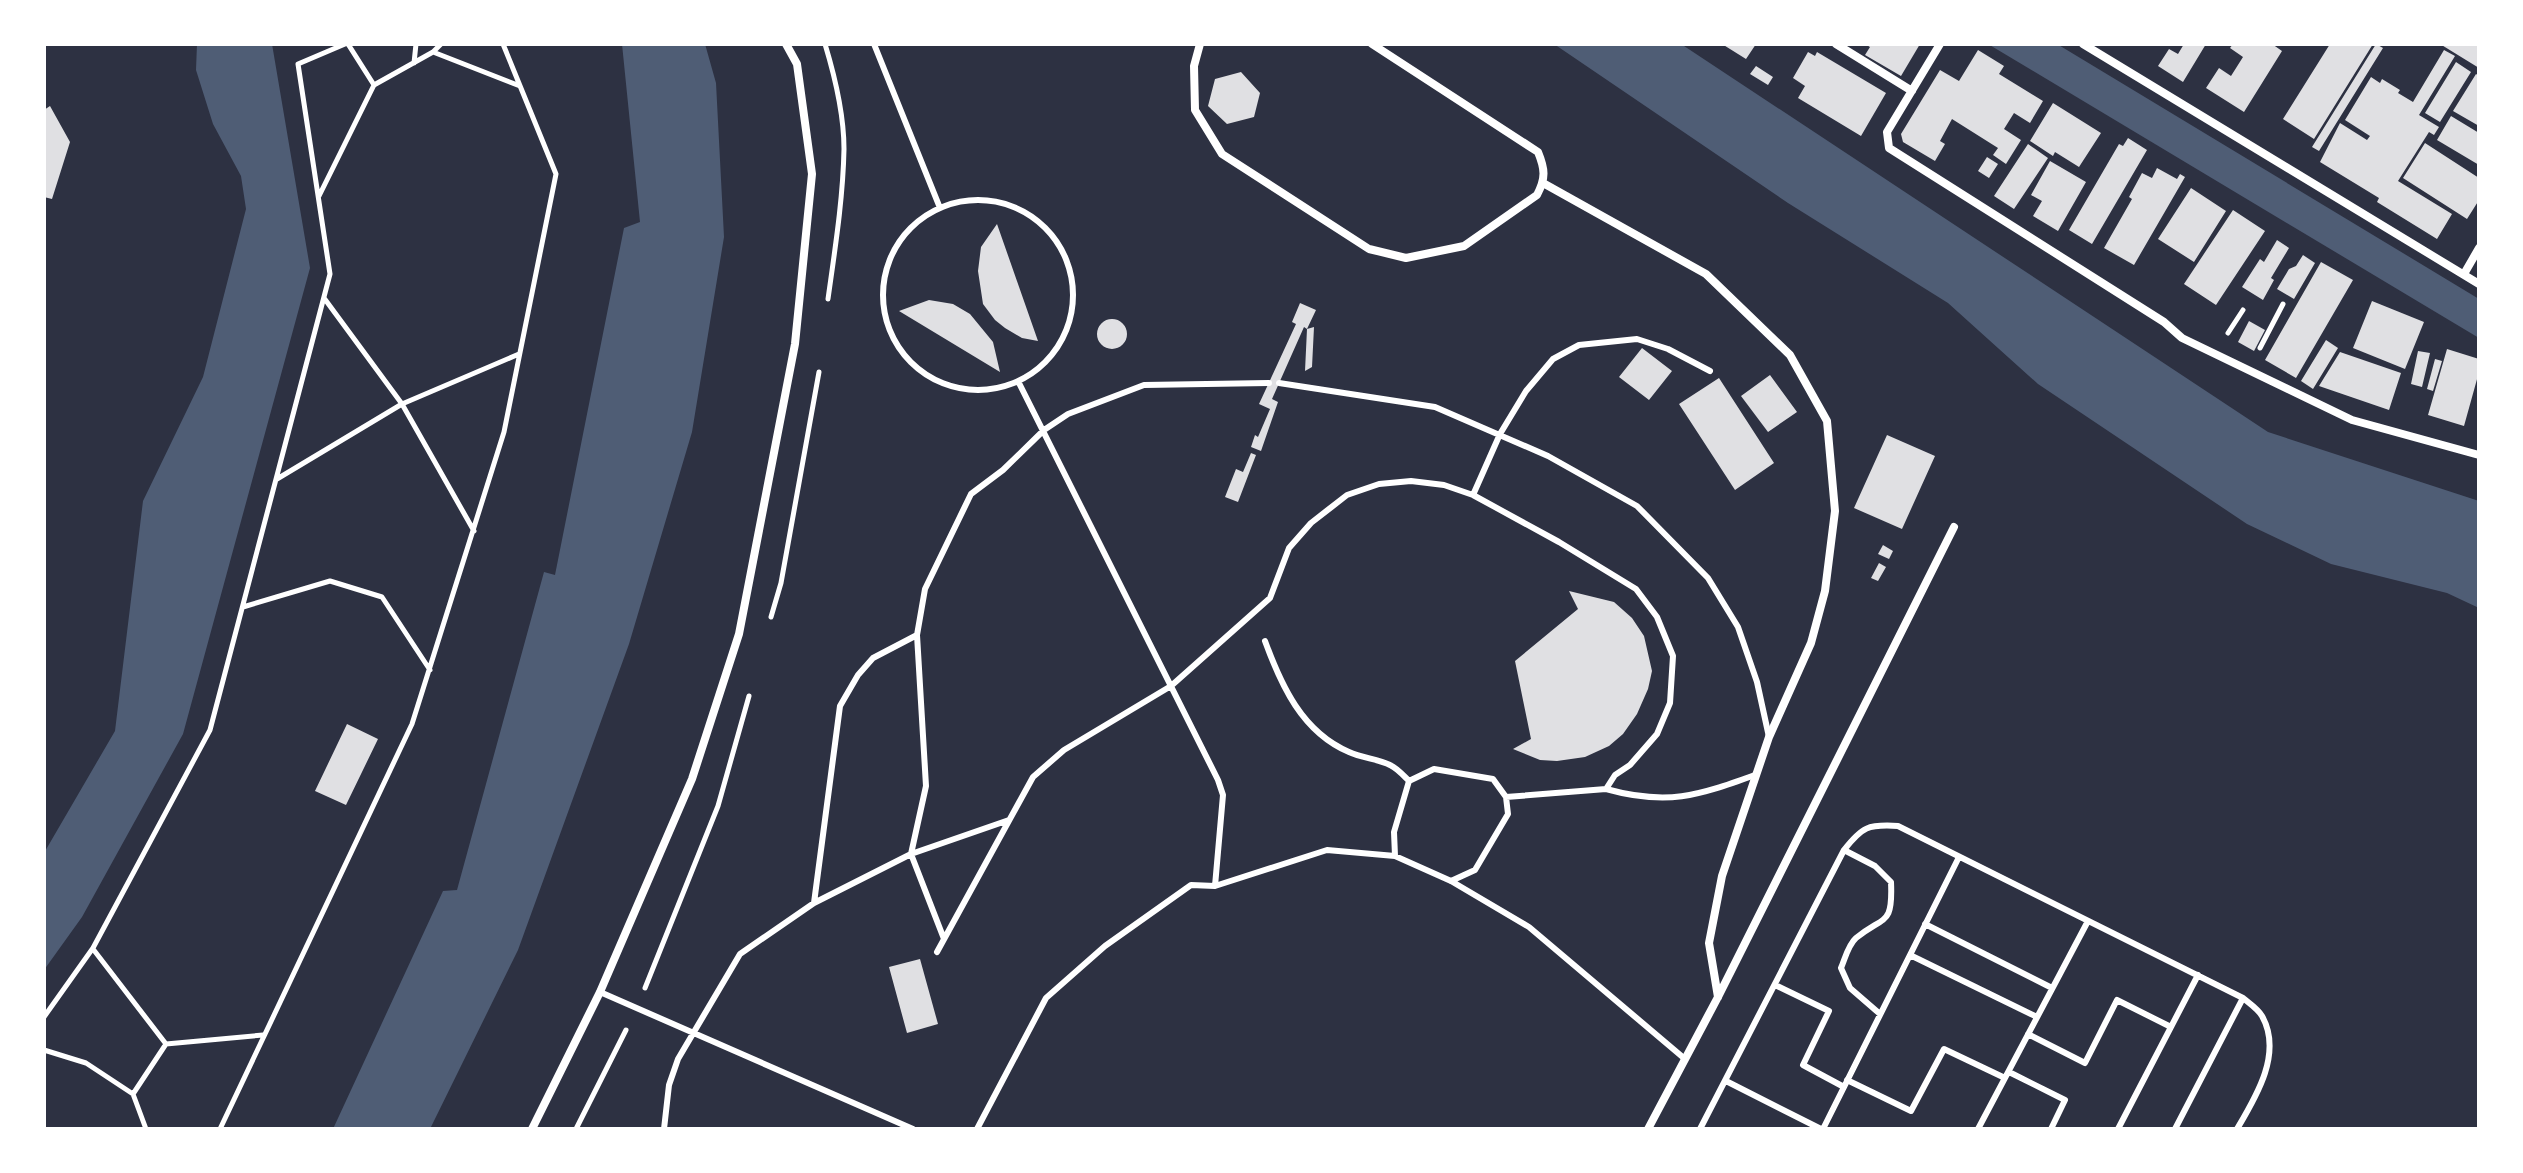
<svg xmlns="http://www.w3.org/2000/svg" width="2523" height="1173" viewBox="0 0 2523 1173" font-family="'Open Sans',sans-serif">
	<rect width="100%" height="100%" fill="#2d3142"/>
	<path fill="#4f5d75" d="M197 44H272L310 268 183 734 82 917 44 970V853L115 731 143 501 203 377 246 209 241 176 213 124 196 70Z
		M622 44H705L716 83 724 237 692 432 629 644 518 950 430 1129H333L443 891 457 890 544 572 555 575 624 228 640 222Z
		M1554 44H1681L2268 432 2479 501V608L2447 593 2331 564 2247 524 2038 384 1948 303 1788 203Z
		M1988 44H2057L2479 299V338Z"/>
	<path fill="#e0e0e3" d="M1722 44H1756L1746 59Z
		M1865 44H1920L1901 76 1865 55 1870 47Z
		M2184 44H2206L2183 82 2158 66 2169 49 2178 54Z
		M2233 44H2272L2282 51 2244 112 2206 88 2219 68 2231 76 2243 57 2230 48Z
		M2330 44H2373L2314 139 2283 119Z
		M2376 44 2383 48 2319 151 2312 147Z
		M2440 44H2479V68Z
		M1978 50 2004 66 1999 74 2043 101 2030 123 2014 113 2004 129 2021 140 2006 164 1993 155 1998 148 1952 119 1940 141 1945 144 1935 161 1903 142 1901 134 1940 70 1959 81Z
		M2444 50 2455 56 2419 115 2439 127 2434 135 2429 132 2398 181 2452 214 2437 239 2377 202 2379 198 2320 162 2340 123 2367 140 2370 136 2345 120 2371 77 2380 83 2382 79 2400 90 2398 93 2413 102Z
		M1808 52 1815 56 1817 52 1886 93 1861 136 1798 98 1805 86 1793 78Z
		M2456 62 2471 72 2440 122 2425 113Z
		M1756 66 1773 77 1768 85 1750 74Z
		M1241 72 1260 93 1254 117 1227 124 1208 106 1215 79Z
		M2476 74 2479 76V126L2453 111Z
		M2053 103 2101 133 2079 167 2055 152 2053 156 2030 141Z
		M50 106 70 142 52 199 44 197V110Z
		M2451 116 2479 133V165L2437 140Z
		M2128 138 2147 150 2092 244 2069 230 2119 144 2123 146Z
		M2425 143 2479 178V200L2467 219 2403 178Z
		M2028 144 2048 158 2014 209 1994 196Z
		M1987 157 1998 164 1989 178 1978 171Z
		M2050 161 2086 182 2058 231 2033 216 2042 201 2031 195Z
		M2157 168 2177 179 2180 174 2185 177 2134 265 2104 248 2132 199 2129 197 2142 173 2152 178Z
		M2191 188 2226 211 2194 262 2158 239Z
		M2233 210 2265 231 2216 305 2184 284Z
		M997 224 1038 341 1022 338 1005 328 995 320 983 304 978 271 981 247Z
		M2277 240 2289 248 2271 278 2274 280 2263 300 2242 287 2260 259 2264 262Z
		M2303 255 2315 263 2294 299 2277 289 2289 269 2296 266Z
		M2321 262 2353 280 2296 378 2265 360Z
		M929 300 953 304 970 314 993 342 1000 372 899 311Z
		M2372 301 2424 322 2405 369 2353 348Z
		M1300 303 1316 310 1307 329 1304 327 1272 399 1278 402 1261 451 1251 447 1255 435 1258 437 1270 409 1259 404 1296 324 1292 322Z
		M1097 334a15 15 0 1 1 30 0a15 15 0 1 1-30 0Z
		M2249 321 2265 330 2254 351 2238 342Z
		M1314 327 1312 367 1305 371 1307 329Z
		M2326 340 2338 348 2313 389 2301 381Z
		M1642 348 1672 371 1649 400 1619 377Z
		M2447 349 2479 359V372L2464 426 2428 415Z
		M2418 351 2430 353 2422 387 2411 384Z
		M2340 352 2401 373 2389 410 2319 386Z
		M2435 359 2442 361 2433 391 2427 389Z
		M1770 375 1797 412 1768 432 1741 396Z
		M1719 378 1774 463 1735 490 1679 404Z
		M1887 435 1935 456 1902 529 1854 508Z
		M1251 453 1256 455 1238 502 1225 497 1236 469 1243 472Z
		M1883 545 1893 551 1889 559 1878 554Z
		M1879 563 1886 567 1878 581 1871 578Z
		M1569 591 1614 602 1632 618 1644 636 1652 671 1648 689 1637 714 1623 734 1609 746 1585 757 1557 761 1540 760 1513 749 1531 739 1515 661 1578 609Z
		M347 724 378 739 346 805 315 791Z
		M920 959 938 1024 907 1033 889 967Z"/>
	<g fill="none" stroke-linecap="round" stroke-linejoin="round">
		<path stroke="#fff" stroke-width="5" d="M348 44 374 85 433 52 441 44
			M825 44C835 77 844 114 844 149 843 199 835 249 828 299
			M433 52 520 86
			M414 63 416 44
			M319 196 374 85
			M324 298 402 404 474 531
			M2228 333 2243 310
			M2260 348 2283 304
			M277 479 402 404 519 354
			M243 607 330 581 382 597 430 670
			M771 617 781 583 819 372
			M93 949 166 1044 263 1035
			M645 988 718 806 749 696
			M44 1017 93 948 210 730 330 274 298 64 345 44
			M44 1050 86 1063 133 1094
			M146 1129 133 1094 166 1044
			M220 1129 412 724 504 432 556 174 503 44
			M576 1129 626 1030"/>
		<path stroke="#fff" stroke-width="6" d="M874 44 940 208
			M883 295a95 95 0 1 1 190 0a95 95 0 1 1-190 0Z
			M1019 383 1218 780 1223 795 1215 886
			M1279 383 1435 407 1548 456 1637 506 1708 578 1738 627 1757 682 1769 737
			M1473 495 1500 434 1526 391 1553 359 1579 345 1637 339 1668 349 1710 371
			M917 635 926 786 911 854 944 939
			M1606 789C1667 806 1697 796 1755 775
			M1844 850 1875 866 1891 882C1893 927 1884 915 1856 938 1848 945 1845 959 1841 968L1850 988 1880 1014
			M1395 856 1394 832 1409 781
			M1451 881 1475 870 1508 814 1506 797
			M814 903 840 706 858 675 873 658 917 635 925 589 971 494 1003 470 1044 430 1068 414 1144 385 1269 383
			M1925 924 2052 988
			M937 952 1033 777 1064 750 1171 686 1270 598 1289 548 1311 523 1347 495 1379 484 1411 481 1444 485 1473 495 1559 542 1636 589 1657 617 1673 656 1670 703 1657 734 1630 765 1615 775 1606 789 1506 797 1493 779 1434 769 1409 781C1404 776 1397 768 1390 765 1378 759 1362 758 1349 752 1302 732 1281 685 1265 641
			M1910 955 2037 1017
			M1775 985 1829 1011 1803 1065 1844 1087
			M600 992 913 1129
			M2028 1034 2085 1063 2117 1000 2171 1027
			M2009 1072 2065 1100 2051 1129
			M1847 1080 1911 1111 1944 1049 2005 1078
			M1726 1081 1821 1129
			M664 1129 669 1085 678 1059 740 954 814 903 911 854 1009 820
			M977 1129 1046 998 1105 946 1191 885 1215 886 1327 850 1395 856 1451 881 1529 927 1685 1059
			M1700 1129 1844 850C1862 827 1868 824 1898 826L2243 998C2249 1003 2258 1009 2262 1016 2283 1053 2256 1097 2237 1129
			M1823 1129 1959 857
			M1978 1129 2088 921
			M2118 1129 2198 975
			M2175 1129 2243 998"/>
		<path stroke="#fff" stroke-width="8" d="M1200 44 1194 66 1195 110 1222 154 1369 249 1406 258 1464 246 1537 195C1546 178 1545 169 1538 152L1372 44
			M1836 44 1912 91
			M1940 44 1887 132 1889 148 2164 322 2182 338 2352 420 2479 455
			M2083 44 2479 284
			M1543 183 1706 274 1790 355 1827 421 1835 511 1825 591 1811 643 1769 737 1722 876 1709 943 1718 997
			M2464 274 2479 248
			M532 1129 600 992 692 779 739 634 795 344 812 174 797 64 786 44
			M1648 1129 1718 997 1954 527"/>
	</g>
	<rect width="2523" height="1173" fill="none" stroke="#ffffff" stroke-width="92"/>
</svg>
